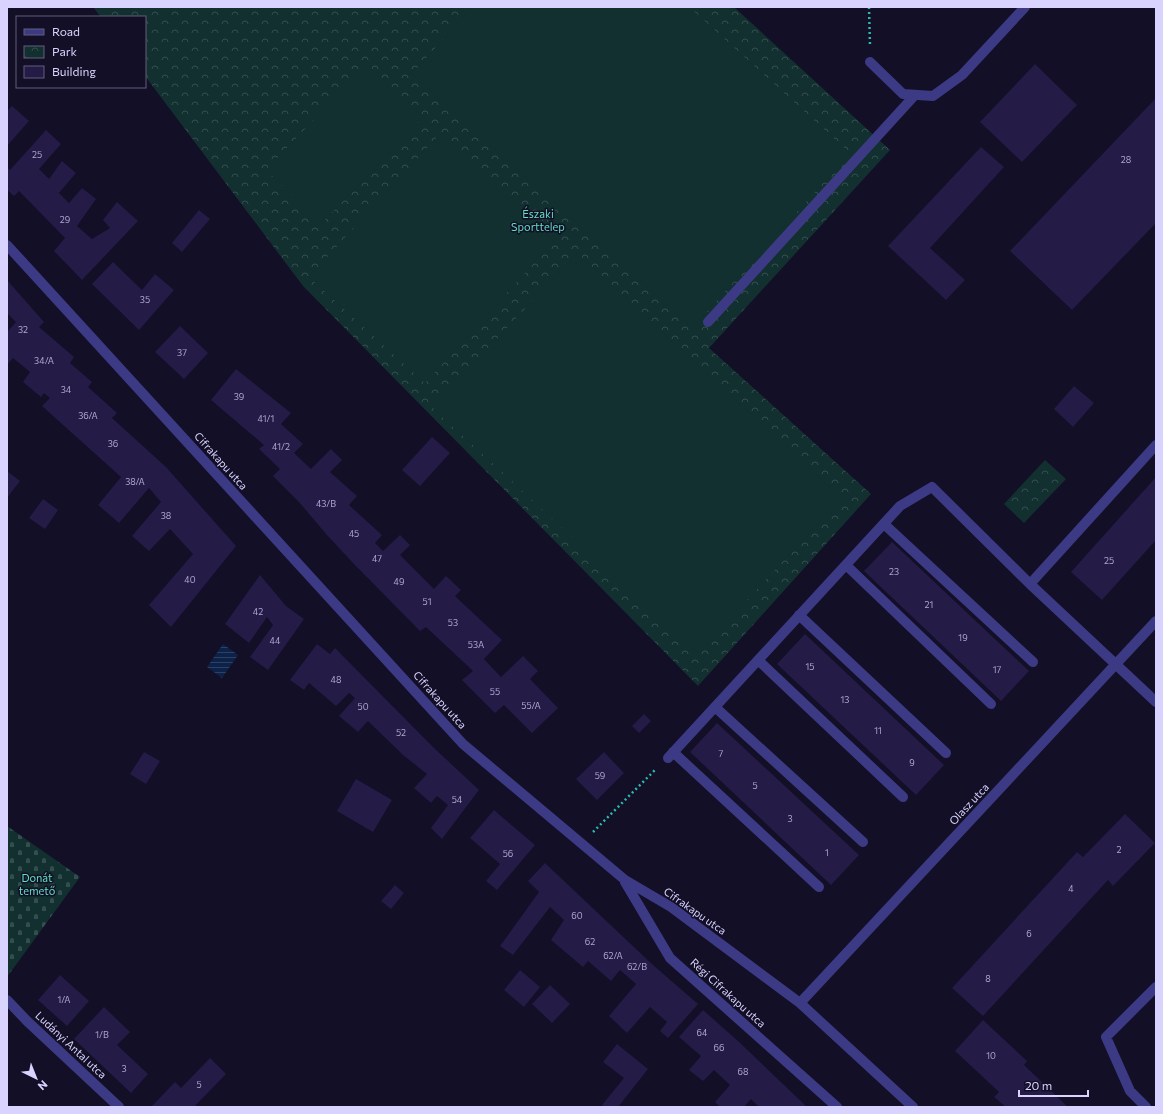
<svg xmlns="http://www.w3.org/2000/svg" width="1163" height="1114" viewBox="0 0 1163 1114" font-family="Commissioner,sans-serif">
	<defs>
		<pattern id="cemetery-stones" width="16" height="16" patternUnits="userSpaceOnUse"><rect width="16" height="16" fill="#12302f"/><path d="M2 7V4a2 2 0 0 1 4 0v3zM10 15v-3a2 2 0 0 1 4 0v3z" fill="#344d4e"/></pattern>
		<pattern id="park-crowns" width="20" height="18" patternUnits="userSpaceOnUse"><rect width="20" height="18" fill="#12302f"/><path d="M2 6a3 3 0 1 1 6 0M12 15a3 3 0 1 1 6 0" fill="none" stroke="#344d4e"/></pattern>
		<pattern id="water-rules" width="6" height="5" patternUnits="userSpaceOnUse"><rect width="6" height="5" fill="#0c2248"/><path d="M0 2.5h6" fill="none" stroke="#2f4163"/></pattern>
	</defs>
	<rect width="100%" height="100%" fill="#130f26"/>
	<path fill="url(#cemetery-stones)" d="M7 826 80 877 7 977Z"/>
	<path fill="url(#park-crowns)" d="M93 7H734L890 150 709 348 871 494 698 686 303 286 145 76V17H101Z
		M1045 460 1066 479 1024 523 1004 504Z"/>
	<path fill="#12302f" d="M472 7H689L850 153 692 328 412 74Z
		M367 64 423 117 322 223 266 170Z
		M438 136 554 241 425 383 309 277Z
		M577 253 841 498 698 653 433 408Z"/>
	<path fill="url(#water-rules)" d="M223 644 238 655 222 678 207 667Z"/>
	<path fill="#241b47" d="M1035 64 1077 105 1022 162 980 122Z
		M1156 98V223L1072 310 1010 251Z
		M12 106 29 121 7 146V111Z
		M46 130 61 144 39 169 49 179 62 161 76 173 59 193 69 203 82 188 96 199 77 226 92 239 110 228 103 220 117 202 138 221 82 280 54 251 65 238 19 191 14 196 7 190V167L10 170Z
		M981 147 1004 167 930 248 965 280 946 300 888 246Z
		M199 210 210 219 182 252 172 243Z
		M113 262 142 290 155 274 174 290 139 330 92 284Z
		M7 280 44 322 39 327 74 357 70 363 92 382 88 387 117 413 112 418 166 467 236 546 171 627 149 605 193 554 170 529 149 551 132 536 161 502 149 488 119 523 98 505 121 477 42 406 50 398 44 393 41 397 23 382 30 372 13 358 7 365V332L16 322 7 313Z
		M180 326 208 353 184 379 155 352Z
		M236 369 291 413 281 424 303 444 294 453 311 469 331 449 342 460 330 472 357 496 349 505 382 535 375 543 383 551 400 535 410 545 400 555 434 589 446 576 461 590 455 596 502 640 484 659 501 677 523 656 538 671 530 679 558 708 532 733 504 705 495 713 462 680 473 671 426 627 420 631 354 564 326 534 299 502 273 476 280 469 259 449 264 445 211 400Z
		M1074 386 1094 403 1073 427 1054 409Z
		M432 437 450 453 420 486 402 470Z
		M7 471 20 481 7 498Z
		M1156 477V540L1102 600 1071 572Z
		M43 499 58 510 45 529 29 518Z
		M892 542 1029 671 1001 701 864 571Z
		M260 575 286 606 304 619 268 670 250 657 273 625 267 617 249 643 225 624Z
		M805 634 944 765 916 795 777 664Z
		M317 644 330 654 335 648 432 746 479 790 442 839 431 828 448 805 437 796 431 803 414 788 427 774 403 755 368 721 358 732 339 716 355 698 349 693 336 706 309 683 304 690 290 680Z
		M644 714 651 721 639 733 632 726Z
		M717 723 859 855 831 885 690 752Z
		M144 752 160 761 146 784 130 774Z
		M604 752 624 773 597 800 576 779Z
		M356 779 392 800 373 832 337 811Z
		M494 810 535 845 497 890 486 881 500 864 470 838Z
		M1125 814 1155 843 1113 886 1108 880 983 1016 952 988 1077 852 1083 857Z
		M545 863 653 965 698 1004 668 1038 660 1031 667 1022 650 1007 627 1033 609 1016 636 984 620 970 611 981 588 961 583 967 551 940 564 920 550 907 513 955 500 946 539 892 528 881Z
		M395 885 404 893 391 909 381 901Z
		M520 970 540 987 524 1007 504 990Z
		M60 975 89 1001 67 1026 38 1000Z
		M550 985 570 1004 552 1023 532 1004Z
		M104 1007 130 1032 117 1045 148 1074 131 1093 74 1039Z
		M703 1010 738 1041 807 1107H759L751 1099 744 1107H720L715 1102 730 1085 714 1070 703 1081 689 1070 701 1056 679 1037Z
		M983 1020 1027 1061 1024 1065 1068 1107H1006L994 1097 999 1092 955 1051Z
		M617 1044 648 1069 618 1107H605L602 1105 624 1078 603 1062Z
		M210 1058 226 1074 194 1107H151L175 1082 181 1088Z"/>
	<g fill="none" stroke-linecap="round" stroke-linejoin="round">
		<path stroke="#2fb8b0" stroke-width="2.5" stroke-dasharray="2 3" stroke-linecap="butt" d="M869 7 870 46
			M593 832 656 769"/>
		<path stroke="#3d3a85" stroke-width="10" d="M870 62 903 94 933 96 962 75 1025 7
			M7 245 463 744 625 880 671 907 800 1003 913 1107
			M708 322 915 95
			M884 524 1033 662
			M846 565 991 704
			M1030 584 1156 445
			M799 615 946 753
			M758 660 903 797
			M715 707 863 842
			M673 752 819 887
			M668 758 900 506 932 487 1030 584 1156 702
			M625 882 670 958 837 1107
			M7 1000 27 1021 119 1107
			M800 1003 1156 621
			M1146 1107 1130 1091 1106 1037 1156 987"/>
	</g>
	<g text-anchor="middle" stroke-width="3" stroke-linejoin="round" paint-order="stroke">
		<g font-size="9" fill="#aca6d1">
			<text x="37" y="158">25</text>
			<text x="1126" y="163">28</text>
			<text x="65" y="223">29</text>
			<text x="145" y="303">35</text>
			<text x="23" y="333">32</text>
			<text x="182" y="356">37</text>
			<text x="44" y="364">34/A</text>
			<text x="66" y="393">34</text>
			<text x="239" y="400">39</text>
			<text x="88" y="419">36/A</text>
			<text x="266" y="422">41/1</text>
			<text x="113" y="447">36</text>
			<text x="281" y="450">41/2</text>
			<text x="135" y="485">38/A</text>
			<text x="326" y="507">43/B</text>
			<text x="166" y="519">38</text>
			<text x="354" y="537">45</text>
			<text x="377" y="562">47</text>
			<text x="1109" y="564">25</text>
			<text x="894" y="575">23</text>
			<text x="190" y="583">40</text>
			<text x="399" y="585">49</text>
			<text x="427" y="605">51</text>
			<text x="929" y="608">21</text>
			<text x="258" y="615">42</text>
			<text x="453" y="626">53</text>
			<text x="963" y="641">19</text>
			<text x="275" y="644">44</text>
			<text x="476" y="648">53A</text>
			<text x="810" y="670">15</text>
			<text x="997" y="673">17</text>
			<text x="336" y="683">48</text>
			<text x="495" y="695">55</text>
			<text x="845" y="703">13</text>
			<text x="531" y="709">55/A</text>
			<text x="363" y="710">50</text>
			<text x="878" y="734">11</text>
			<text x="401" y="736">52</text>
			<text x="721" y="757">7</text>
			<text x="912" y="766">9</text>
			<text x="600" y="779">59</text>
			<text x="755" y="789">5</text>
			<text x="457" y="803">54</text>
			<text x="790" y="822">3</text>
			<text x="1119" y="853">2</text>
			<text x="827" y="856">1</text>
			<text x="508" y="857">56</text>
			<text x="1071" y="892">4</text>
			<text x="577" y="919">60</text>
			<text x="1029" y="937">6</text>
			<text x="590" y="945">62</text>
			<text x="613" y="959">62/A</text>
			<text x="637" y="970">62/B</text>
			<text x="988" y="982">8</text>
			<text x="64" y="1003">1/A</text>
			<text x="702" y="1036">64</text>
			<text x="102" y="1038">1/B</text>
			<text x="719" y="1051">66</text>
			<text x="991" y="1059">10</text>
			<text x="124" y="1072">3</text>
			<text x="743" y="1075">68</text>
			<text x="199" y="1088">5</text>
		</g>
		<g font-size="11" fill="#5fe0c0" stroke="#130f26">
			<text x="538" y="218">Északi<tspan x="538" dy="13">Sporttelep</tspan></text>
			<text x="37" y="882">Donát<tspan x="37" dy="13">temető</tspan></text>
		</g>
		<g font-size="11" fill="#d9d4ff" stroke="#130f26">
			<text transform="translate(221 461) rotate(48)" y="4">Cifrakapu utca</text>
			<text transform="translate(440 700) rotate(48)" y="4">Cifrakapu utca</text>
			<text transform="translate(969 804) rotate(-47)" y="4">Olasz utca</text>
			<text transform="translate(695 911) rotate(35)" y="4">Cifrakapu utca</text>
			<text transform="translate(728 993) rotate(42)" y="4">Régi Cifrakapu utca</text>
			<text transform="translate(71 1045) rotate(43)" y="4">Ludányi Antal utca</text>
		</g>
	</g>
	<rect width="1163" height="1114" fill="none" stroke="#d9d4ff" stroke-width="16"/>
	<rect x="16" y="16" width="130" height="72" fill="#130f26" stroke="#625e7d"/>
	<rect x="24" y="29" width="20" height="6" fill="#3d3a85" stroke="#625e7d"/>
	<text x="52" y="36" font-size="12" fill="#d9d4ff">Road</text>
	<rect x="24" y="46" width="20" height="12" fill="url(#park-crowns)" stroke="#625e7d"/>
	<text x="52" y="56" font-size="12" fill="#d9d4ff">Park</text>
	<rect x="24" y="66" width="20" height="12" fill="#241b47" stroke="#625e7d"/>
	<text x="52" y="76" font-size="12" fill="#d9d4ff">Building</text>
	<g transform="translate(36 1078) rotate(137)" stroke="#130f26" stroke-width="3" paint-order="stroke">
	<path d="M0-3L7 15L0 10L-7 15Z" fill="#d9d4ff"/>
	<text y="-6" font-size="11" font-weight="bold" text-anchor="middle" fill="#d9d4ff">N</text>
	</g>
	<path d="M1019 1090v6h69v-6" fill="none" stroke="#d9d4ff" stroke-width="2"/>
	<text x="1025" y="1090" font-size="12" fill="#d9d4ff" stroke="#130f26" stroke-width="3" paint-order="stroke">20 m</text>
</svg>
